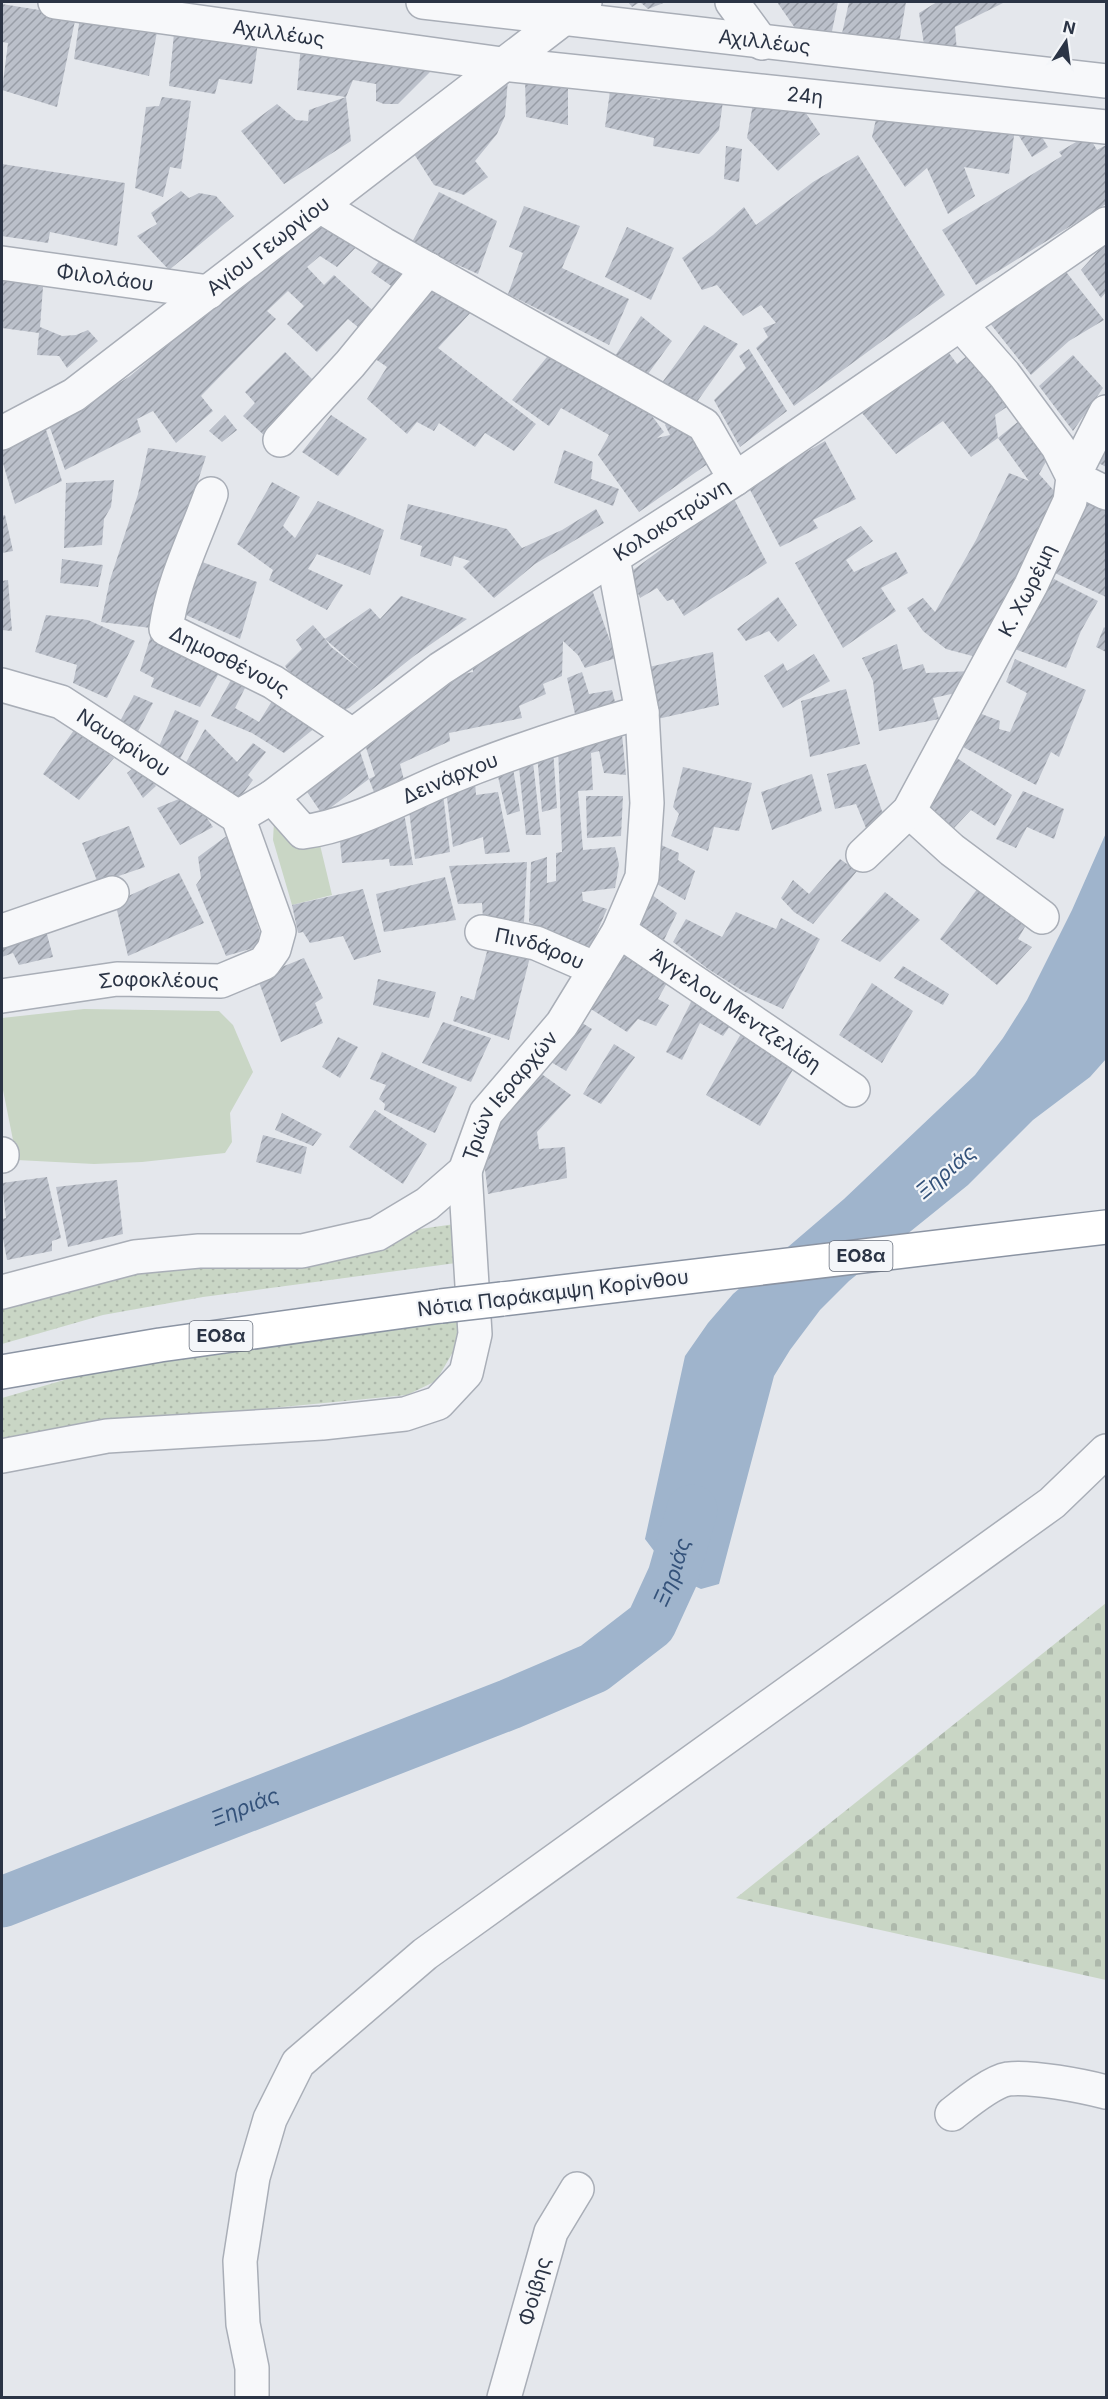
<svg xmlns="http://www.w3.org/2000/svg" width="1108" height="2399" viewBox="0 0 1108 2399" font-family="Inter,sans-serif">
	<defs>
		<pattern id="grass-dots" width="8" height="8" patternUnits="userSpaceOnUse" patternTransform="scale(1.5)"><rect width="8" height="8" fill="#c9d6c5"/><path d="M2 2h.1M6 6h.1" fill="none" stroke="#adb8ab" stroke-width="1.8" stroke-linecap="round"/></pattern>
		<pattern id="cemetery-stones" width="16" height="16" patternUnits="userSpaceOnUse" patternTransform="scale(1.5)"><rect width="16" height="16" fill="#c9d6c5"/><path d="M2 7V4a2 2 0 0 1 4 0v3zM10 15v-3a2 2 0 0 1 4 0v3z" fill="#adb8ab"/></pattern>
		<pattern id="building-hatch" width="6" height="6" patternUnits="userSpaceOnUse" patternTransform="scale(1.5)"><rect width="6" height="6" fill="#bbc0ca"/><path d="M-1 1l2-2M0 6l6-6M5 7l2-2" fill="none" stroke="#989da6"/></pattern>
	</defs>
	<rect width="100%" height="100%" fill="#e4e7ec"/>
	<path fill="url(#grass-dots)" d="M455 1224 456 1263 203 1297 103 1315 2 1344V1303L113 1273Z
		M460 1320 453 1352 436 1381 407 1395 179 1417 2 1443V1398L71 1378 272 1339Z"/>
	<path fill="url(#cemetery-stones)" d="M1106 1603V1980L736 1898Z"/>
	<path fill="#c9d6c5" d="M274 822 320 845 332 895 292 905 273 840Z
		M84 1009 219 1011 233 1025 253 1072 230 1113 232 1142 225 1153 142 1162 94 1164 17 1160 2 1085V1018Z"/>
	<path fill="#9fb4cc" d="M1106 833V1059L1090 1077 1033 1120 968 1185 849 1281 820 1310 790 1350 774 1376 719 1584 701 1589 673 1576 645 1539 685 1356 708 1323 733 1294 844 1199 975 1075 1003 1038 1027 1000 1072 910Z"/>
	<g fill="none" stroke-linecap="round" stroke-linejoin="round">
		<path stroke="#9fb4cc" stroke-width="51" id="s1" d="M2 1902 510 1704 594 1668 651 1624 673 1576 692 1510"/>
	</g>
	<path fill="url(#building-hatch)" fill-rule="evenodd" d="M628 2H666L648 9 640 2 632 7Z
		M777 2H838L831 36 795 28Z
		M849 2H906L898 49 841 38Z
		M937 2H1005L955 27 957 52 924 44 919 13Z
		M2 4 76 16 57 107 2 90 8 43 2 42Z
		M80 17 157 32 149 76 74 59Z
		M174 33 258 43 252 84 219 79 215 94 169 86Z
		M301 44 435 67 398 104H384L376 101V84L353 80 346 97 351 141 284 184 241 131 277 104 296 120 308 121 309 110 346 97 297 90Z
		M508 79 505 116 497 134 475 161 488 177 464 195 434 185 414 154Z
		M525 79 568 84V125L526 117Z
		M661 85 724 94 719 130 699 154 653 146 654 138 605 127 610 91 660 100Z
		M755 92 795 97 820 134 778 171 747 138Z
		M162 97 191 101 181 169 170 167 163 197 135 188 146 107 159 106Z
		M878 110 1015 128 1009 174 964 167 975 196 948 214 927 168 905 187 872 137Z
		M1027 131 1032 138 1040 134 1048 147 1032 157 1019 136Z
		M1088 135 1097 150 1106 145V204L976 285 942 230 1062 156 1059 152Z
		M726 146 742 149 739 182 724 179Z
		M858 155 945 295 794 406 756 348 768 337 763 328 776 323 761 305 743 316 717 285 702 290 682 258 713 235 744 207 756 225 813 182Z
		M2 164 125 183 117 246 50 232 48 243 2 236Z
		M181 191 189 198 199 193 216 196 234 216 169 270 137 236 157 224 151 213Z
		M439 192 497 221 478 274 411 244Z
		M524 206 580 226 562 268 629 299 609 345 508 294 523 253 509 247Z
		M323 216 362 241 337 267 320 256 307 267 324 285 334 275 380 317 363 331 348 319 317 352 287 324 304 306 288 291 267 311 276 319 201 396 213 411 176 443 153 411 137 419 141 432 65 470 50 428 130 376Z
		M627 227 674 248 651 300 605 277Z
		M1106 242V292L1101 298 1081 270Z
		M385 253 415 274 400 292 371 272Z
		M1063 268 1104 320 1069 341 1031 375 989 322Z
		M2 279 43 287 40 327 62 336 76 335 88 330 98 341 67 368 59 356 37 355 39 333 2 328Z
		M426 283 473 310 438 348 536 424 514 451 485 433 475 447 439 423 434 431 417 422 407 434 367 399 387 367 368 354Z
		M641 316 672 341 645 378 615 356Z
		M704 325 738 344 694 406 661 384Z
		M749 349 787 411 740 447 714 400 746 368 739 356Z
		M946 349 957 364 973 351 1014 402 995 415 998 438 1024 417 1051 453 1039 474 1056 493 980 658 946 649 923 631 907 608 923 598 935 612 976 540 1009 473 1029 481 998 438 971 457 943 421 896 454 862 413Z
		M285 352 320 387 268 439 243 416 255 403 245 392Z
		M551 352 637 396 664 432 657 438 670 435 665 425 674 417 688 430 709 463 639 512 598 455 609 435 561 408 549 426 512 400Z
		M1073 355 1103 388 1073 431 1039 386Z
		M225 415 237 430 222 442 209 431Z
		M331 415 367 439 338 476 302 452Z
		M43 420 62 481 15 504 2 460V441Z
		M1106 433V467L1093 460Z
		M825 441 856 499 813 520 818 528 780 547 748 486Z
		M148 448 206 456 151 628 101 622 110 580 138 494Z
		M564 450 593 462 591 479 619 489 613 506 554 483Z
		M114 480 111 507 104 519 102 545 64 548 66 483Z
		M272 482 300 497 283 526 295 538 318 501 384 530 370 575 317 554 308 569 343 585 327 610 269 580 273 570 237 544Z
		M1091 495 1106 503V597L1055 573Z
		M733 497 767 563 684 616 673 599 667 601 657 588 640 598 629 573Z
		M408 504 507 529 522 548 562 530 596 509 604 523 535 564 494 598 463 567 470 561 454 556 451 566 420 556 422 546 400 539Z
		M5 515 13 551 2 553V516Z
		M861 526 873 541 846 560 854 572 896 552 908 573 881 588 896 611 843 648 795 563Z
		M62 559 103 565 98 587 60 583Z
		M194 559 257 582 240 639 177 611Z
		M1054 579 1098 601 1081 631 1066 668 1012 648Z
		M8 580 12 631 2 630V581Z
		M590 584 616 658 585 668 578 655 563 641 562 676 543 684 546 694 519 706 522 718 449 733 450 741 400 764 406 788 377 800 369 779 375 776 363 738 440 679 473 672 472 656Z
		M401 596 467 619 414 656 349 708 339 711 302 691 285 666 302 649 296 640 313 625 325 639 370 608 380 619ZM325 639 362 671 331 647Z
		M778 597 797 625 778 642 769 631 746 641 737 629Z
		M46 615 88 620 135 641 107 698 73 683 77 665 35 652Z
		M1104 627 1106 629V652L1096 647Z
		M152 632 224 664 200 707 151 687 154 678 140 671Z
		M897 644 903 670 923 664 926 673 972 671 965 691 933 698 939 719 879 731 873 681 862 658Z
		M713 652 719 705 653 720 645 668Z
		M814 654 830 681 783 708 764 676 783 663 787 671Z
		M1015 659 1086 690 1059 757 1051 752 1036 785 961 746 979 713 1000 721 999 729 1010 732 1027 693 1006 682Z
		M582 672 589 694 612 690 616 706 575 714 567 678Z
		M231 680 245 688 235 708 259 722 272 701 321 723 284 753 252 733 211 716Z
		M846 689 860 744 810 757 801 701Z
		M134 695 153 703 135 737 117 727Z
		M175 710 199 721 179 761 157 751Z
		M621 724 626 775 604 773 599 751 591 753 593 790 578 791 583 850 615 847 619 864 615 888 582 892 583 901 607 909 590 948 529 922 531 862 547 857V883L556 881V853L562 852 558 747Z
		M205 729 237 762 253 743 266 752 248 775 253 780 238 800 184 766Z
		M74 730 114 758 79 800 43 774Z
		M357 742 369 779 322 814 301 783Z
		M553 749 557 808 542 812 537 754Z
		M532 753 541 835H526L518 758Z
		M951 754 1012 795 995 826 971 810 954 828 919 803Z
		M512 762 520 811 507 815 496 768Z
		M138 764 156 786 143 798 127 773Z
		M866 764 884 817 866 828 856 804 835 809 827 774Z
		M683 767 752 783 739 831 714 827 708 851 671 836 679 814 673 807Z
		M812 774 822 811 772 830 761 792Z
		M475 782 476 795 498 792 510 852 485 854 483 837 453 847 446 790Z
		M1023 791 1064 809 1054 839 1027 827 1016 848 996 839Z
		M191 794 213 827 180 845 157 808Z
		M443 794 450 852 415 859 408 802Z
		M586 796H623L621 836 587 838Z
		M403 807 413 865 390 866 389 859 342 863 339 831Z
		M129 826 145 867 98 883 82 843Z
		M228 835 264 945 226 956 196 885 201 878 198 857Z
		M659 844 679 853 678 860 695 871 685 900 648 879Z
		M840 859 857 871 813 924 794 912 781 898 793 880 809 894Z
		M527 862 524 922 483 918 482 903 458 904 449 866Z
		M179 873 204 923 128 956 115 902Z
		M445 877 456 920 384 932 376 894Z
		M978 888 1026 925 1018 939 1032 947 997 985 940 939Z
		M363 889 381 952 354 960 343 936 310 943 303 932 298 933 292 905Z
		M648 892 677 913 664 940 634 920Z
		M885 892 920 920 880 962 841 941Z
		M736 912 776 929 781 918 820 939 783 1009 743 991 708 969 673 942 686 919 722 937Z
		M44 923 53 957 19 965 13 953 2 957V939Z
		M622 942 672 974 658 999 669 1005 656 1026 638 1019 627 1032 583 1004Z
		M489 944 531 953 509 1040 453 1021 461 996 474 1000Z
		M304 958 323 998 315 1003 323 1023 281 1042 257 977Z
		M903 966 949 994 943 1005 894 978Z
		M378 979 436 992 429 1018 373 1005Z
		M872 983 913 1011 882 1063 839 1035Z
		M694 996 735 1019 723 1036 700 1023 682 1060 666 1052Z
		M574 1018 592 1029 566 1071 546 1059Z
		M443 1022 491 1038 471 1082 422 1063Z
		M746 1025 798 1061 760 1126 706 1095Z
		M338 1037 358 1047 340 1078 322 1067Z
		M614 1044 635 1057 601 1104 583 1094Z
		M382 1052 457 1087 435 1133 384 1110 385 1104 379 1099 386 1085 370 1079Z
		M536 1070 571 1095 537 1132 539 1149 565 1147 567 1178 488 1194 482 1145Z
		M375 1110 427 1144 403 1184 349 1147Z
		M282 1113 322 1134 313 1146 275 1130Z
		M263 1135 307 1147 301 1174 256 1162Z
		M47 1177 61 1238 52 1241V1251L7 1260 2 1233V1219L6 1218 2 1183Z
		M117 1180 123 1234 68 1247 56 1187Z"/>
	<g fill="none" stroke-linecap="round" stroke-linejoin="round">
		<defs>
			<g id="minor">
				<path id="s2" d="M55 2 502 64 1106 127"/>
				<path id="s3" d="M423 2 1106 81"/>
				<path d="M732 2 762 43"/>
				<path d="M320 206 383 244 704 425 735 479"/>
				<path id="s4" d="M2 263 209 292"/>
				<path d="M1106 412 1073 477 1106 493"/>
				<path id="s5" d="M2 433 74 395 585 2"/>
				<path d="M280 440 350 364 428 269"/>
				<path id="s6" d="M211 494C195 538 172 583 166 629L273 682 352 735"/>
				<path id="s7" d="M2 685 61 702 238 817"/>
				<path id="s8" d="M272 797 303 832C354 825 400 798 448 778 511 752 576 731 642 712"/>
				<path d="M909 811 952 850 1042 917"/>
				<path id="s9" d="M238 817 272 797 440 669 735 479 1106 224"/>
				<path id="s10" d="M863 855 909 811 1031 585 1070 501 1073 477 1058 447 1004 374 961 325"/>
				<path d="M2 931 112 893"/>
				<path id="s11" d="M619 931 853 1090"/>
				<path id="s12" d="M482 932 536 943 596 969"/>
				<path id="s13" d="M2 996 117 979 221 981 264 963 274 949 279 931 238 817"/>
				<path d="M2 1154V1156"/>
				<path id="s14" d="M2 1292 135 1257 199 1251H302L377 1234 427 1204 465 1171 486 1113 562 1024 619 931 642 877 647 803 642 712 613 558"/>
				<path d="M2 1456 107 1436 322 1423 405 1414 438 1403 466 1373 475 1334 465 1171"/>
				<path d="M952 2114C966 2103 991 2082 1008 2079 1032 2076 1083 2086 1106 2092"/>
				<path d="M252 2398V2368L243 2324 240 2261 253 2177 270 2119 298 2063 425 1954 1052 1503 1106 1451"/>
				<path id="s15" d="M504 2398 551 2232 577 2189"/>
			</g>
			<path id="highway" d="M502 1299 1106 1227
				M2 1372 160 1345 441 1306"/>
		</defs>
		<use href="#minor" stroke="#a9aeb7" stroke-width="36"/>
		<use href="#highway" stroke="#8b94a3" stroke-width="36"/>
		<use href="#minor" stroke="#f7f8fa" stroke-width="33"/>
		<use href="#highway" stroke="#fff" stroke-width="33"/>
		<defs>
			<path id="highway-bridge" d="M441 1306 502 1299"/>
		</defs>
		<use href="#highway-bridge" stroke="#8b94a3" stroke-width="36" stroke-linecap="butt"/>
		<use href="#highway-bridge" stroke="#fff" stroke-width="33"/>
	</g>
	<g text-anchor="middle" stroke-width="4.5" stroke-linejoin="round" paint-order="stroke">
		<g fill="#f4f6f9" stroke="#676e7b" stroke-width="1.5">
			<rect x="829.5" y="1241" width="63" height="30" rx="4.5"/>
			<rect x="189.5" y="1321" width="63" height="30" rx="4.5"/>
		</g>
		<g font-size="18" font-weight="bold" fill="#2b3445">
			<text x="861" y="1262">ΕΟ8α</text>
			<text x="221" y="1342">ΕΟ8α</text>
		</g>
		<g font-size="20" fill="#2b3445" stroke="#f4f6f9">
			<text dy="7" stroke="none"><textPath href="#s2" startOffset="226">Αχιλλέως</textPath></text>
			<text dy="7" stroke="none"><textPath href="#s3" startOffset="344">Αχιλλέως</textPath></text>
			<text dy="7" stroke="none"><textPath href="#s2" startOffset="756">24η</textPath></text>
			<text dy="7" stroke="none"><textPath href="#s5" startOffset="326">Αγίου Γεωργίου</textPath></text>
			<text dy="7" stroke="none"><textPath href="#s4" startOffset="104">Φιλολάου</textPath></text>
			<text dy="7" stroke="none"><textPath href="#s9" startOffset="526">Κολοκοτρώνη</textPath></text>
			<text dy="7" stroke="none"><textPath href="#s10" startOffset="314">Κ. Χωρέμη</textPath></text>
			<text dy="7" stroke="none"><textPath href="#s6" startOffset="214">Δημοσθένους</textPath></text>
			<text dy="7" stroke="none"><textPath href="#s7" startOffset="136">Ναυαρίνου</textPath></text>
			<text dy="7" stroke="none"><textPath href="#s8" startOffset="204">Δεινάρχου</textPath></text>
			<text dy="7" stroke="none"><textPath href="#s12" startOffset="60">Πινδάρου</textPath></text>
			<text dy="7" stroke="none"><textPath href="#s13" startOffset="158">Σοφοκλέους</textPath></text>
			<text dy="7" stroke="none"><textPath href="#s11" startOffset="141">Άγγελου Μεντζελίδη</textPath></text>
			<text dy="7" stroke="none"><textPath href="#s14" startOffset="579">Τριών Ιεραρχών</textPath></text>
			<text transform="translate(553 1293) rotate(-7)" y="7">Νότια Παράκαμψη Κορίνθου</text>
			<text dy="7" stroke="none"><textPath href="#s15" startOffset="111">Φοίβης</textPath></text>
		</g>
		<g font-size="21" font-style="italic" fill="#34527a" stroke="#f4f6f9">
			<text transform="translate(946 1172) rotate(-40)" y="7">Ξηριάς</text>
			<text dy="7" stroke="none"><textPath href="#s1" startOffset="765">Ξηριάς</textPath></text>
			<text dy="7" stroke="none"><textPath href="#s1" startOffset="261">Ξηριάς</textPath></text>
		</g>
	</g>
	<rect width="1108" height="2399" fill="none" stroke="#2b3445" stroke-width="6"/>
	<g transform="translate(1066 42) rotate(13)" stroke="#f4f6f9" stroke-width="4.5" paint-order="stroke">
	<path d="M0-4.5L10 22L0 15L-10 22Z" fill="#2b3445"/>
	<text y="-9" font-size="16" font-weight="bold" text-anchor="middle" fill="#2b3445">N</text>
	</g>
</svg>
